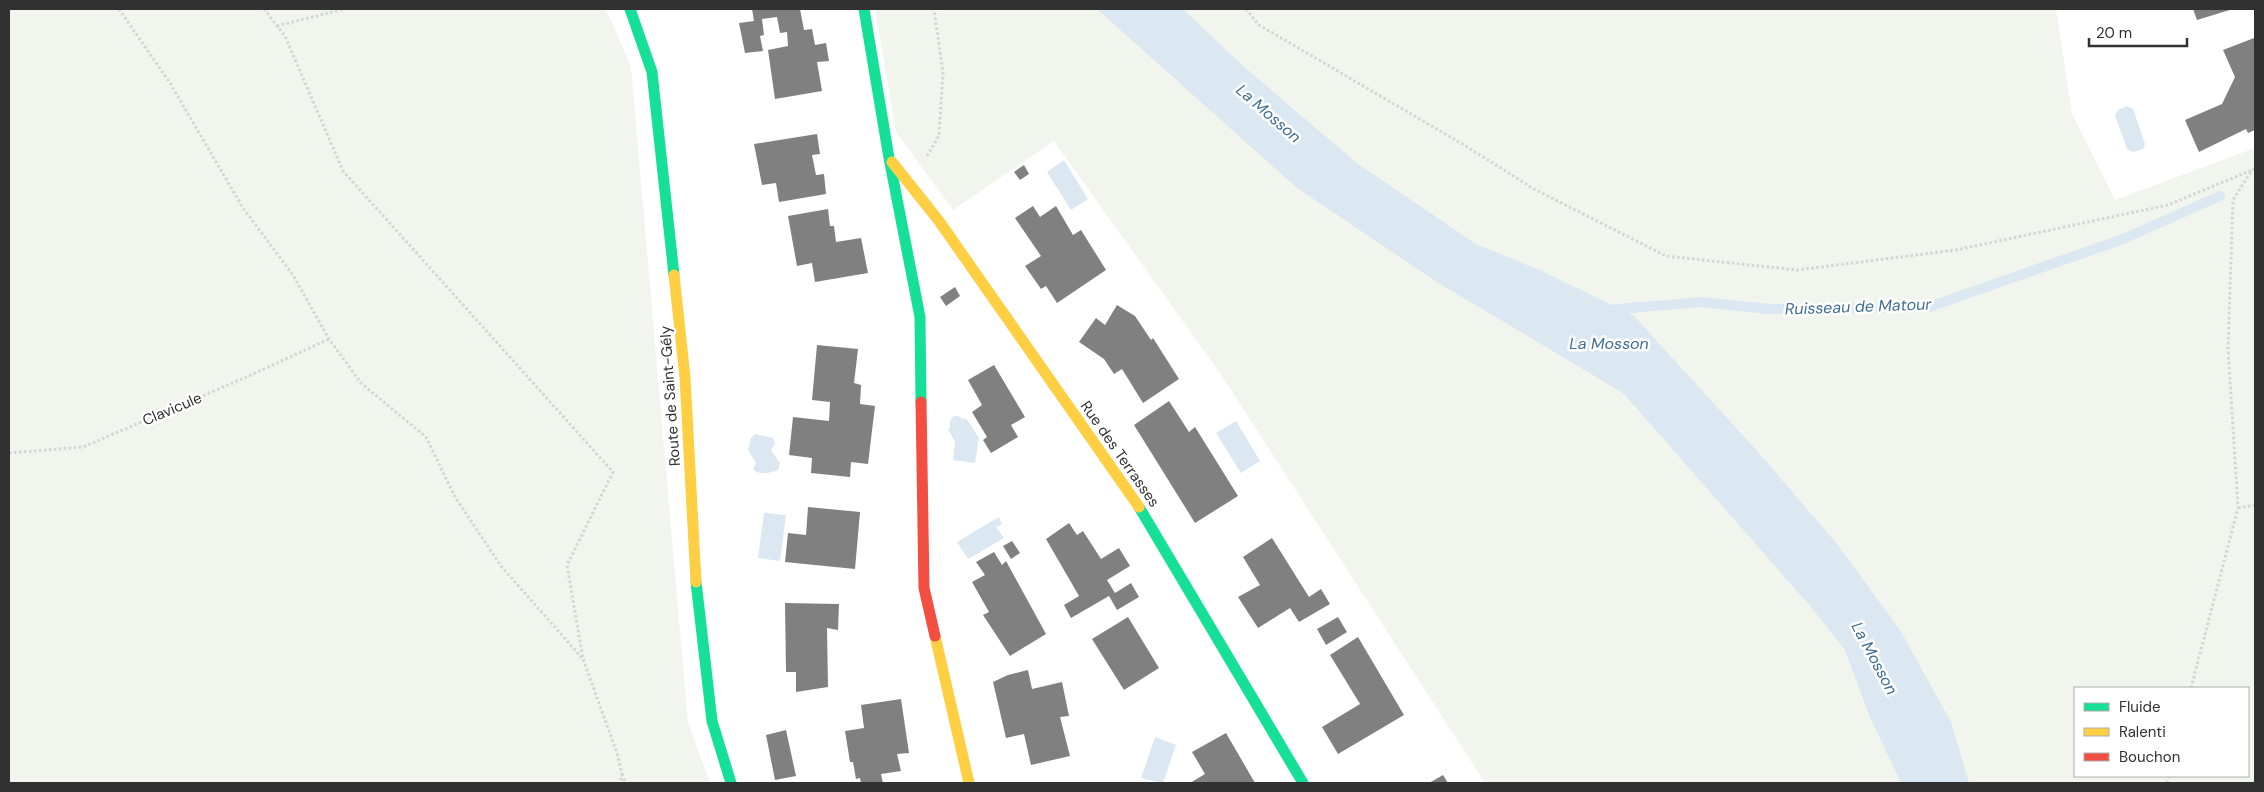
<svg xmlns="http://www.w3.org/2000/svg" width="2264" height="792" viewBox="0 0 2264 792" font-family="'DM Sans',sans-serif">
	<rect width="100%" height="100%" fill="#fff"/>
	<path fill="#f1f5ed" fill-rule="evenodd" d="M9 9H606L631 67 688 723 710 783H9Z
		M875 9H2056L2072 114 2115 200 2255 148V783H1485L1222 376 1054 141 953 210 896 132ZM2075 688H2248V776H2075Z"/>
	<path fill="#dbe8f2" d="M1097 9H1183L1242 65 1358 164 1476 244 1544 272 1634 316 1759 453 1837 544 1900 630 1951 722 1969 783H1901L1869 715 1845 650 1811 607 1623 393 1440 284 1297 188Z
		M2127 106 2133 109 2145 144 2143 149 2133 152 2127 149 2115 115 2118 110Z
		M1064 160 1088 199 1071 210 1047 172Z
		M954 416H958L963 419 966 418 979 438 975 463 953 460 955 442 948 429 950 427V421Z
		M1236 421 1260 461 1241 473 1216 433Z
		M755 434 773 438 775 443 771 450 780 463 778 470C770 473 759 476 753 469L756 463 748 450 751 438Z
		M764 513 786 515 780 561 758 558Z
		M999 517 1002 524 996 527 1004 538 968 559 957 542Z
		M1155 737 1176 745 1163 783 1141 778Z"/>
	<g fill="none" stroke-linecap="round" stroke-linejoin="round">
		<path stroke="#dbe8f2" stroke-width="10" d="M1607 310 1701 302 1768 309 1929 307 2123 239 2220 196"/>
	</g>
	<path fill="#808080" d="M752 9H800L804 30 812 29 815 45 826 43 829 61 817 62 822 91 775 99 768 50 788 46 787 32 780 33 777 17 762 19 764 35 760 36 763 51 745 53 739 23 754 21Z
		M2193 9H2233L2197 20Z
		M2254 38 2255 130 2248 133 2246 129 2199 152 2185 120 2222 104 2235 77 2223 50Z
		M817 134 820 154 812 155 816 175 824 174 826 194 779 202 776 183 762 185 754 144Z
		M1024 165 1029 174 1020 180 1014 172Z
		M1033 206 1040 217 1056 206 1073 235 1081 230 1106 270 1057 303 1046 286 1041 289 1025 266 1041 256 1015 218Z
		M828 209 830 226H834L836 242 861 238 868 273 815 282 812 263 797 266 788 216Z
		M955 287 960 296 946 306 940 297Z
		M1117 305 1135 316 1151 340 1153 338 1179 379 1143 403 1122 369 1114 374 1104 359 1079 342 1096 318 1105 325Z
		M817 345 858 349 854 383 861 385 860 404 875 406 868 464 851 462 850 477 811 473 812 458 789 455 793 417 829 421 830 402 812 400Z
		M994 365 1025 417 1011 425 1018 437 991 453 983 440 987 437 972 412 982 405 968 380Z
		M1169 401 1189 432 1195 427 1238 496 1195 523 1134 425Z
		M808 507 860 512 855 569 785 562 788 533 806 535Z
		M1069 523 1077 535 1083 531 1101 559 1119 548 1130 566 1107 580 1115 593 1131 583 1139 597 1117 610 1109 596 1071 618 1064 605 1079 596 1046 539Z
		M1272 538 1309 597 1321 589 1330 604 1299 622 1290 608 1258 628 1238 597 1260 585 1243 557Z
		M1012 541 1020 553 1011 559 1003 546Z
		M994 552 1002 565 1006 561 1046 634 1010 656 983 615 989 612 972 582 985 575 976 562Z
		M785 603 839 604 838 630 827 628 828 687 796 692V672H786Z
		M1128 617 1159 668 1124 690 1092 639Z
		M1338 617 1347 632 1326 645 1317 629Z
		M1358 637 1404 715 1338 754 1322 727 1360 704 1330 655Z
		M1028 670 1032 689 1062 682 1069 716 1060 717 1070 756 1031 765 1024 734 1006 738 993 682 1008 675Z
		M901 699 909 753 897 754 901 771 881 774 883 783H861L860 778 856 779 853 762H850L845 731 864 728 861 705Z
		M786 730 796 776 775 780 766 735Z
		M1226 733 1255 783H1190L1205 774 1192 752Z
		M1443 775 1448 783H1429Z"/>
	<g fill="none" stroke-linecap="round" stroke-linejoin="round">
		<path stroke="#d5d5d5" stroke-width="3" stroke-dasharray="2.5 2.5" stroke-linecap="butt" d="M119 9 170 83 243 208 293 275 329 339 361 383 426 437 455 497 501 566 583 659
			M264 9 285 36 343 171 613 472 567 565 583 659 617 753 622 774 620 783
			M1246 9 1259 25 1464 145 1534 189 1666 256 1797 270 1956 250 2168 205 2252 170
			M277 26 344 9
			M927 156 939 136 943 72 934 9
			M9 453 83 447 249 376 329 339
			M2238 508 2255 505
			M2191 688 2238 508 2228 348 2233 200 2252 170 2255 169
			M622 774 626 783
			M2167 783 2169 776"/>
		<path stroke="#16e098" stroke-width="11" d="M630 9 652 72 674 275
			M864 9 889 158 920 317 921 402
			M1139 507 1303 783
			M696 582 712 721 731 783"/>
		<path stroke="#ffcf43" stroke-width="11" d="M892 162 939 221 1139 507
			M674 275 685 377 696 582
			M935 636 969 783"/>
		<path stroke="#f24e42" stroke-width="11" d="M921 402 924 588 935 636"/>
	</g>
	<g text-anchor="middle" stroke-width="5" stroke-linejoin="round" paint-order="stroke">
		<g font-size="15" fill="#313131" stroke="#fff">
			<text transform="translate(670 396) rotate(-94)" y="5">Route de Saint-Gély</text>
			<text transform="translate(172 409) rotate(-23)" y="5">Clavicule</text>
			<text transform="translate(1120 454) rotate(55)" y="5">Rue des Terrasses</text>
		</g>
		<g font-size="16" font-style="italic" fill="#3f6e93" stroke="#fff">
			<text transform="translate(1269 113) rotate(41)" y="6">La Mosson</text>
			<text transform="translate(1858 306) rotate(-2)" y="6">Ruisseau de Matour</text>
			<text x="1609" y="349">La Mosson</text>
			<text transform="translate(1875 658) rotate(62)" y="6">La Mosson</text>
		</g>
	</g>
	<rect width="2264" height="792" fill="none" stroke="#313131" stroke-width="20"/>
	<rect x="2074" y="687" width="175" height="90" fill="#ffffff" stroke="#adadad"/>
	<rect x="2084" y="703" width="25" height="8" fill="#16e098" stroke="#adadad"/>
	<text x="2119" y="712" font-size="15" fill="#313131">Fluide</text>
	<rect x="2084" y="728" width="25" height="8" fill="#ffcf43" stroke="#adadad"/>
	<text x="2119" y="737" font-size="15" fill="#313131">Ralenti</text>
	<rect x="2084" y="753" width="25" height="8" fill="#f24e42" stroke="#adadad"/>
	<text x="2119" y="762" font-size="15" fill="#313131">Bouchon</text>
	<path d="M2089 38v8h98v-8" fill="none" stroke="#313131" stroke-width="2.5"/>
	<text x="2096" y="38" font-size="15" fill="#313131" stroke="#ffffff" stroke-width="4" paint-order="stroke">20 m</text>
</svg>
